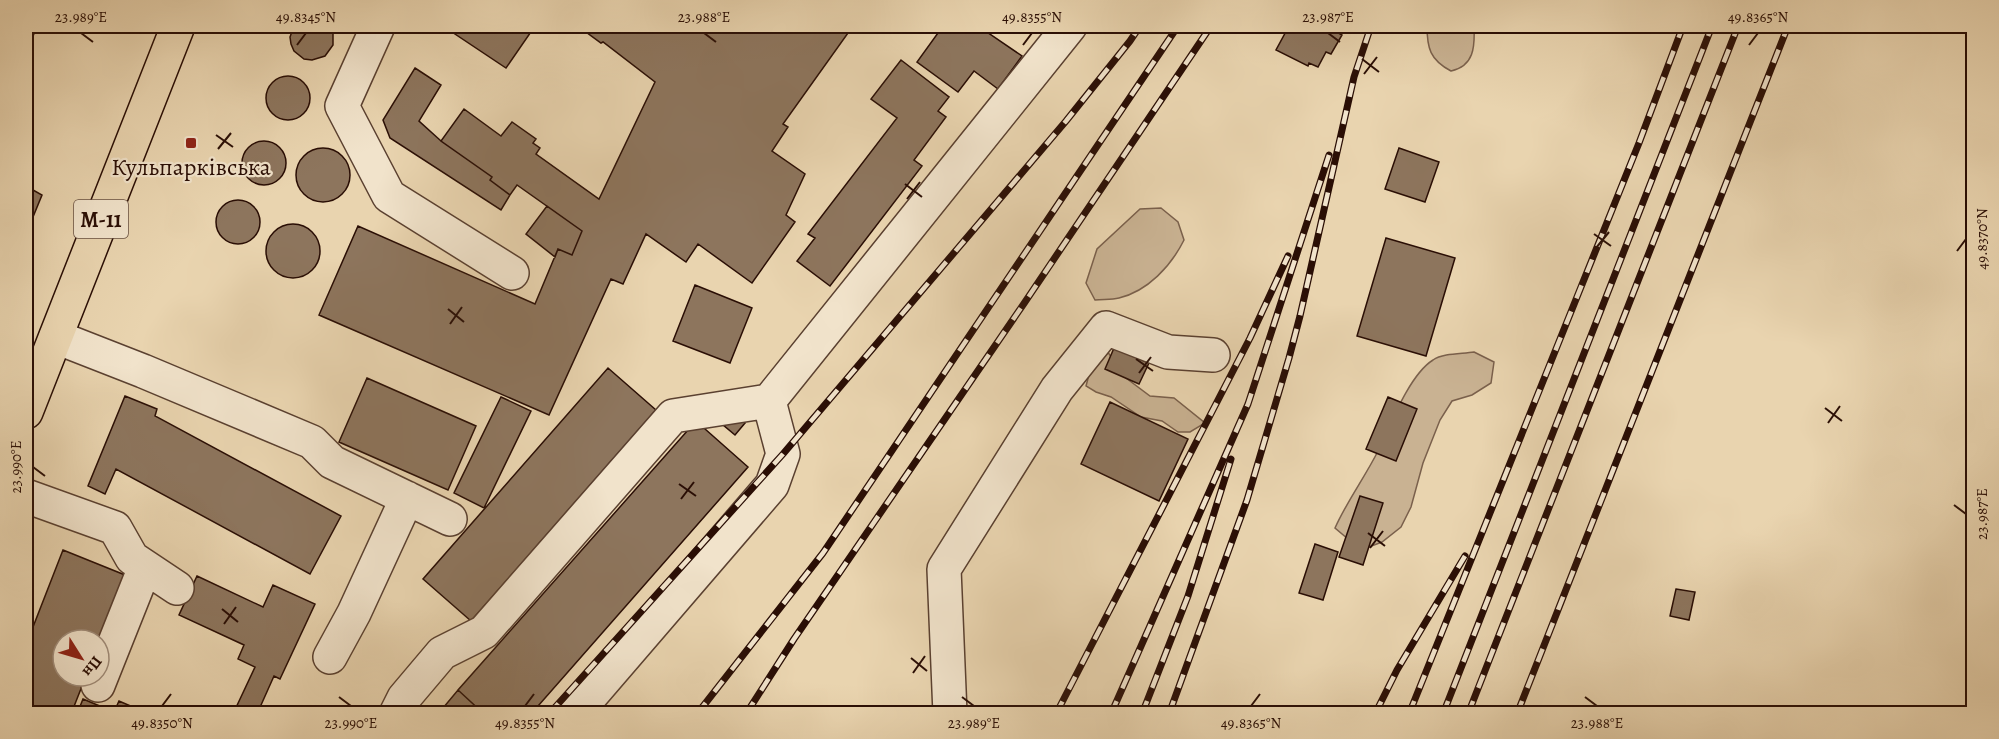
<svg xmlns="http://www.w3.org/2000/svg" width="1999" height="739" viewBox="0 0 1999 739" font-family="Alegreya,serif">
	<rect width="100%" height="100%" fill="#e9d4af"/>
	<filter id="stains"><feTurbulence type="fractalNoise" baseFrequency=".00333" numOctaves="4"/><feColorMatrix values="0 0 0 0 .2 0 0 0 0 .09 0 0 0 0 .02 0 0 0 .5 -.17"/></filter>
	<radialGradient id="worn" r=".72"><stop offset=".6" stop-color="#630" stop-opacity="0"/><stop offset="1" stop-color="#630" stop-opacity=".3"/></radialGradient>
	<path fill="#c9b292" stroke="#7a604c" stroke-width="1.5" d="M1427 26H1474C1475 47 1474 66 1451 71 1430 60 1427 48 1427 26Z
		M1161 208 1178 222 1184 240C1171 266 1148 291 1119 298 1111 300 1103 299 1095 300L1086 283 1097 249 1140 209Z
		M1107 351 1126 378 1150 396 1174 398 1205 423 1190 432H1178L1162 421 1141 417 1111 397 1096 392 1086 386 1090 371Z
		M1474 352 1494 362 1491 383 1472 395 1452 401 1440 420 1423 463 1411 507 1401 527 1382 542 1361 550 1335 528C1347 501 1365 477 1378 451 1390 426 1409 375 1433 360 1443 353 1462 354 1474 352Z"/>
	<path fill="#8d755d" stroke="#2a0e05" stroke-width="1.5" d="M26 26H37L26 54Z
		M294 26H330L333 31V45L325 56 312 60 304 59 294 51 291 44 290 37Z
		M443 26H535L506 68Z
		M590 26H853L783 124 788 127 772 151 805 174 786 215 795 222 752 283 698 244 686 262 646 234 623 284 611 279 549 415 319 315 358 226 535 304 558 249 572 255 582 231 517 185 510 195 490 180 492 177 441 141 464 109 501 136 512 122 536 139 533 143 540 148 536 154 599 199 655 82 603 42 601 43 586 32Z
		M943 26H978L1022 56 998 89 974 71 958 92 917 62Z
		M1289 26H1329L1328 27 1342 35 1331 54 1326 52 1318 67 1309 63 1308 66 1276 50Z
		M901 60 949 97 938 111 946 117 914 160 922 166 830 286 797 261 815 238 808 234 897 118 871 99Z
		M415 68 441 85 419 121 441 141 492 177 490 180 510 195 501 210 390 138 383 120Z
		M266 98a22 22 0 1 1 44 0a22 22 0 1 1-44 0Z
		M242 163a22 22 0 1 1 44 0a22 22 0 1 1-44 0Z
		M1399 148 1439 162 1425 202 1385 189Z
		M296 175a27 27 0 1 1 54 0a27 27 0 1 1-54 0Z
		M26 186 42 195 26 234Z
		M216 222a22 22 0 1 1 44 0a22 22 0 1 1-44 0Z
		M547 206 582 231 572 255 558 249 555 257 526 234Z
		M266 251a27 27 0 1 1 54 0a27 27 0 1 1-54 0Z
		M1386 238 1455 258 1426 356 1357 336Z
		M695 285 752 308 730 363 673 341Z
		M1114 348 1149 363 1139 384 1105 369Z
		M608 368 656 410 471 621 423 579Z
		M367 378 476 426 448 490 339 442Z
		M125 396 157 409 155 416 341 516 310 574 116 469 105 494 88 486Z
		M501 397 531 411 484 508 454 493Z
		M1388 397 1417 409 1396 461 1366 449Z
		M1110 402 1188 439 1159 501 1081 464Z
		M731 411 745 423 735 435 722 424Z
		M696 421 748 467 531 714H484L458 690Z
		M1360 496 1383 503 1363 565 1339 557Z
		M1315 544 1338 552 1323 600 1299 593Z
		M63 550 125 575 99 640H63V676H86L71 714H41L26 707V645Z
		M197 576 263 607 273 585 315 604 280 679 274 676 257 714H233L255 667 238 659 244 645 179 615Z
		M1676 589 1695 592 1689 620 1670 616Z
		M458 690 484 714H438Z
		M83 699 114 712 119 701 149 714H77Z"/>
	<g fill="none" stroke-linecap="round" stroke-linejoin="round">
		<defs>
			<path id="minor" d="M378 26 342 106 389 196 512 273
				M56 337 143 371 312 442 332 462 450 519
				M26 496 115 528 132 558 177 588
				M330 657 354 613 407 498
				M98 685 145 567
				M396 714 404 698 442 653 484 632 673 416 769 401 1070 26
				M575 714 772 485 783 454 769 401
				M950 714 944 569 1057 389 1106 328 1168 352 1213 355"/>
			<path id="major" d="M26 412 178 26"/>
		</defs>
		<use href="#minor" stroke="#5a4030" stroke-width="36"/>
		<use href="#major" stroke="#2a0e05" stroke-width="36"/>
		<use href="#minor" stroke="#f1e3cb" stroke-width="33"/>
		<use href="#major" stroke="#e9d4af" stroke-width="33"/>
		<defs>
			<path id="rail" d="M549 714 783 454 1066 121 1130 41 1140 26
				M697 714 823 553 1178 26
				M746 714 794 639 1025 302 1211 26
				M1056 714 1250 338 1288 256
				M1111 714 1248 404 1329 155
				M1142 714 1188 596 1231 459
				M1169 714 1247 500 1289 358 1300 316 1354 77 1371 26
				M1375 714 1397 670 1465 556
				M1409 714 1639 143 1683 26
				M1443 714 1712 26
				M1468 714 1738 26
				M1517 714 1788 26"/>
		</defs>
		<use href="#rail" stroke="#2a0e05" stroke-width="7"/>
		<use href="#rail" stroke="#f1e3cb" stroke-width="4.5" stroke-dasharray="14" stroke-linecap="butt"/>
	</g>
	<path fill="none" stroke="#2a0e05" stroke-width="2" d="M81 33 93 42M704 33 716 42M1328 33 1340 42M297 45 306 33M1023 45 1032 33M1749 45 1758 33M1362 59 1379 72M1364 74 1377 57M216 135 233 147M218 149 231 133M905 184 922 197M907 199 920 182M1594 234 1611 246M1596 248 1609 232M1957 251 1966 239M448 309 464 322M450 324 462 307M1136 359 1153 371M1139 373 1151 357M1825 408 1842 421M1828 423 1840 406M33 467 45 476M679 484 696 496M681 499 694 482M1954 505 1966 514M1368 533 1385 546M1370 548 1383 531M222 609 238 622M224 624 236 607M911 658 927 671M913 673 925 656M339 697 351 706M962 697 974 706M1585 697 1597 706M162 706 171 694M525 706 534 694M1251 706 1260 694"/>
	<rect fill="#8f2418" stroke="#f1e3cb" stroke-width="2" x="185" y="137" width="12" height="12" rx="3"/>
	<g text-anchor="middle" stroke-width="4.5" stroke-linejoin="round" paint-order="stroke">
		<rect fill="#f1e3cb" stroke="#664e40" stroke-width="1.5" x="74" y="200" width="54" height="38" rx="4.5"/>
		<g font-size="22" font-weight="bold" fill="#2a0e05">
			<text x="101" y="227">М-11</text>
		</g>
		<g font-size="24" fill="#2a0e05" stroke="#f1e3cb">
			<text x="191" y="175">Кульпарківська</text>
		</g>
	</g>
	<rect width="1999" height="739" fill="none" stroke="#e9d4af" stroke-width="66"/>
	<g transform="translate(81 658) rotate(127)"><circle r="28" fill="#f1e3cb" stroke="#a18e7c" stroke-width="1.5"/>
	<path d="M0-4.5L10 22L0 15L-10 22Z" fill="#8f2418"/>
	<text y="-9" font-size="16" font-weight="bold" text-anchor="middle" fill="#2a0e05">Пн</text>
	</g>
	<rect x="33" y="33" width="1933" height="673" fill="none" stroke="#2a0e05" stroke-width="2"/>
	<g font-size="15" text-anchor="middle" fill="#2a0e05">
		<text x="81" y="22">23.989°E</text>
		<text x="306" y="22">49.8345°N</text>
		<text x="704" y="22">23.988°E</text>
		<text x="1032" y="22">49.8355°N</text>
		<text x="1328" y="22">23.987°E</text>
		<text x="1758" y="22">49.8365°N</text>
		<text transform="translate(1982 239) rotate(-90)" y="5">49.8370°N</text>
		<text transform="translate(16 467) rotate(-90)" y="5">23.990°E</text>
		<text transform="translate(1982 514) rotate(-90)" y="5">23.987°E</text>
		<text x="162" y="728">49.8350°N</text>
		<text x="351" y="728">23.990°E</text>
		<text x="525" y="728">49.8355°N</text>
		<text x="974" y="728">23.989°E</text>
		<text x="1251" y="728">49.8365°N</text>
		<text x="1597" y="728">23.988°E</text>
	</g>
	<rect width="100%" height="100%" filter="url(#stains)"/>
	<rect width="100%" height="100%" fill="url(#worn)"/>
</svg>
